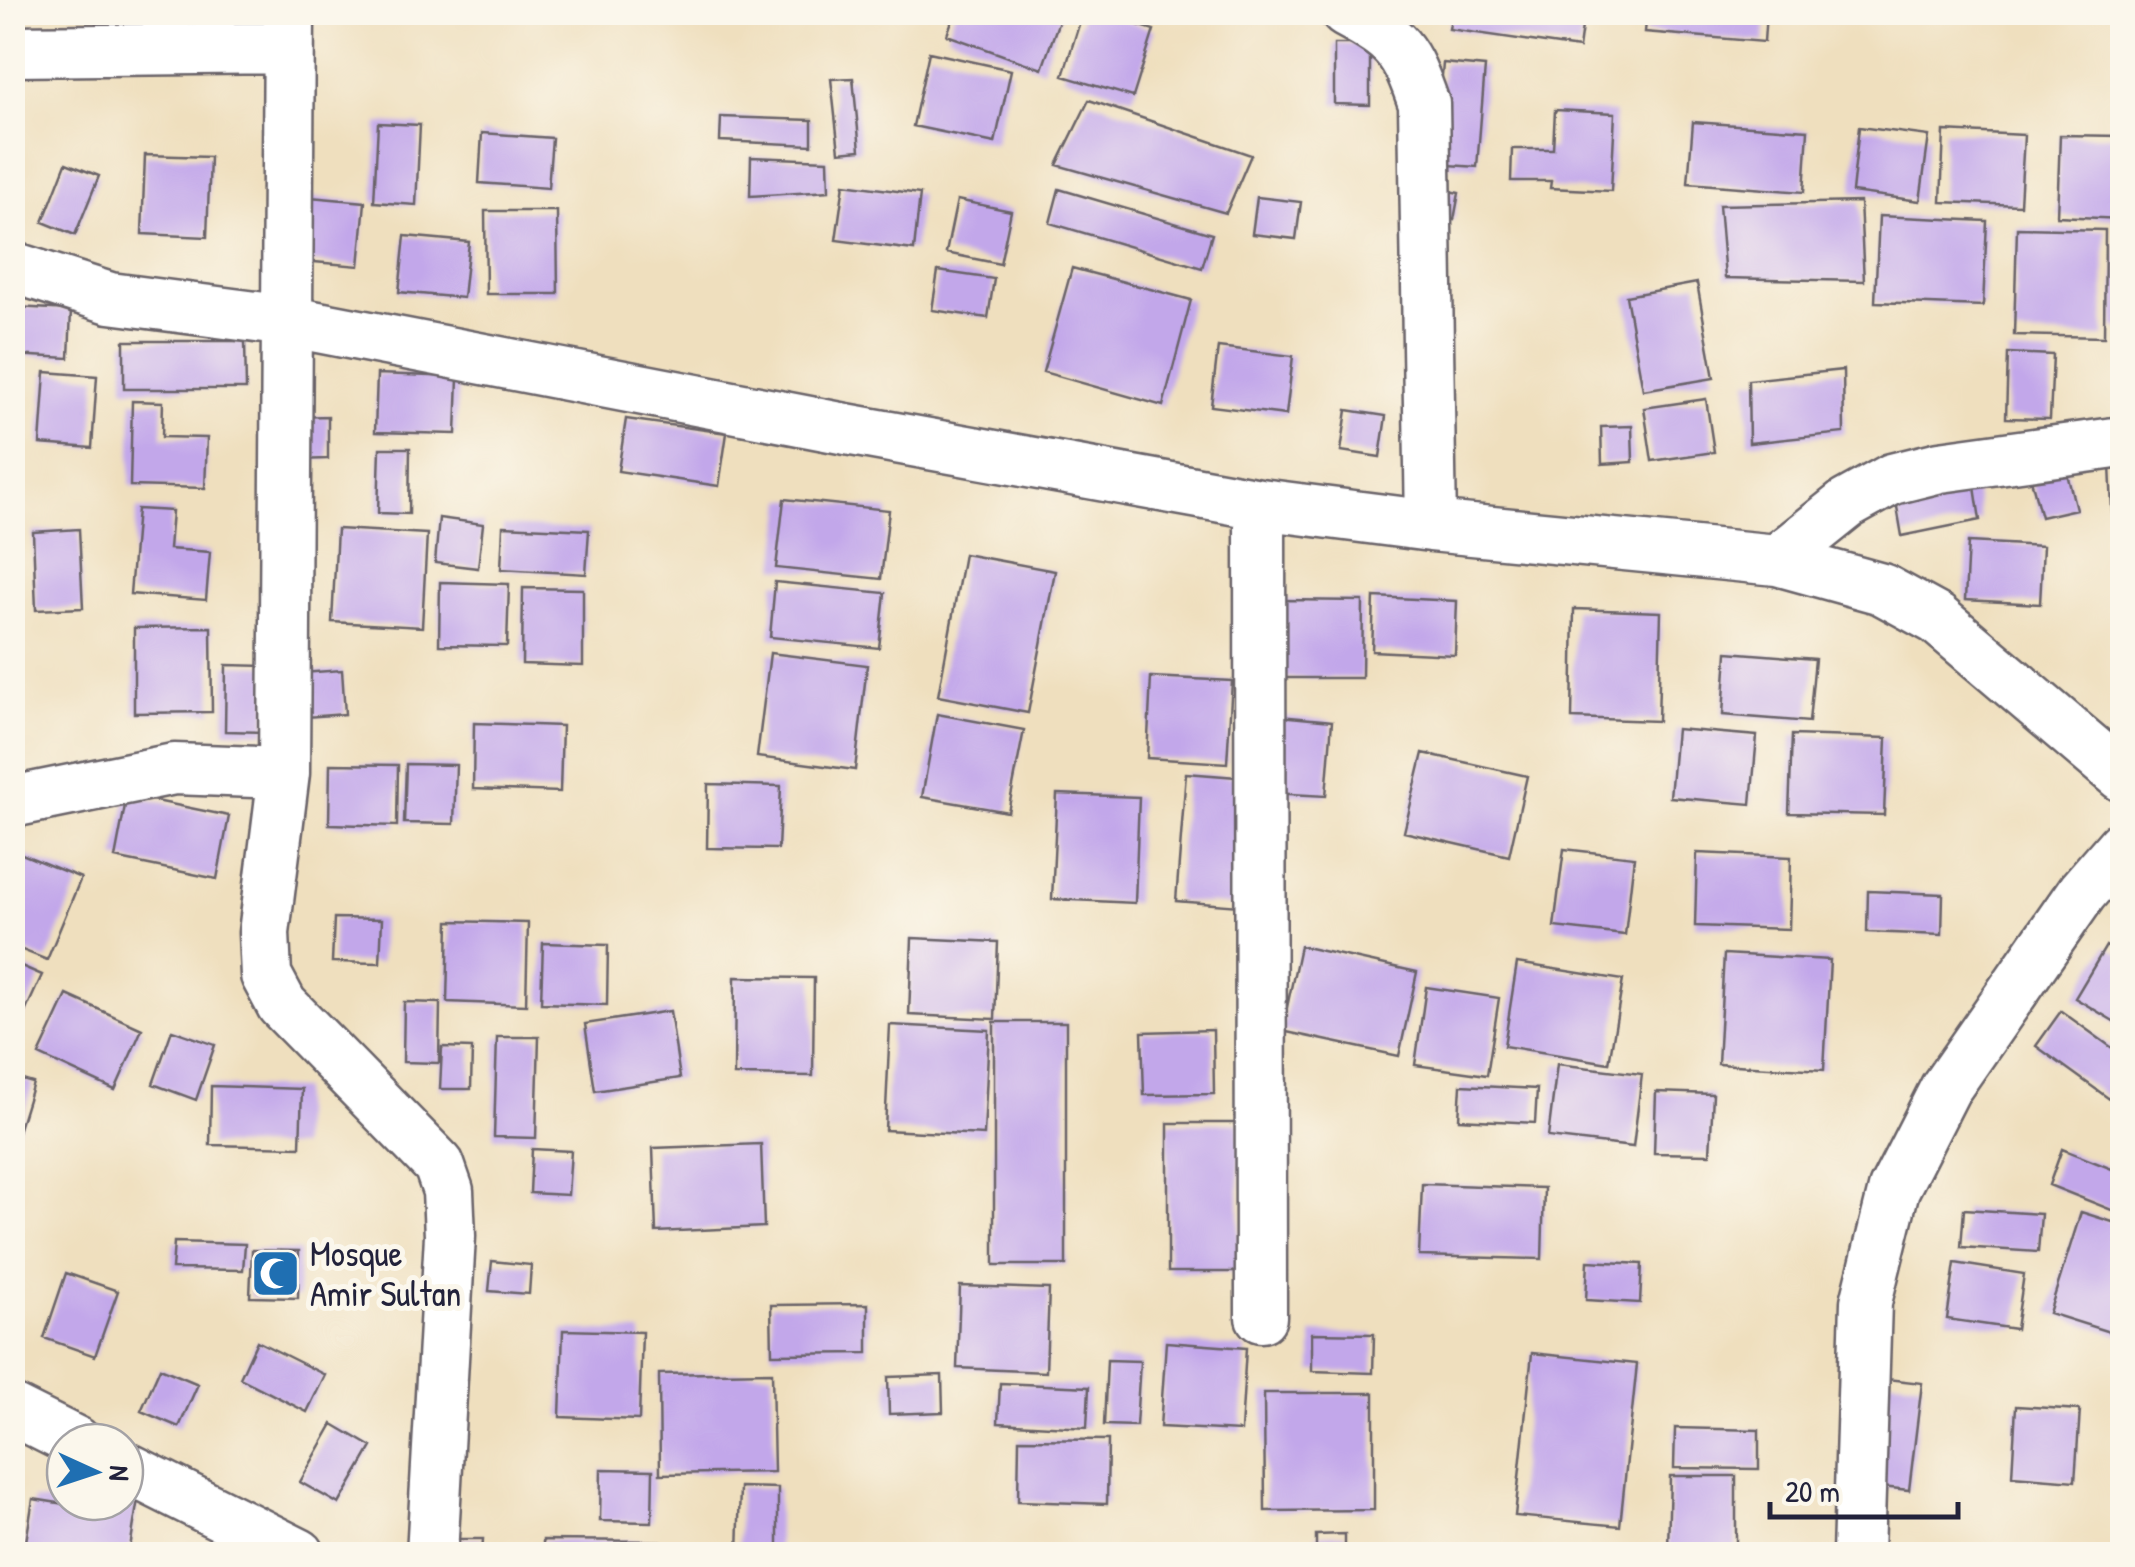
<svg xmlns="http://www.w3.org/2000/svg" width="2135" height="1567" viewBox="0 0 2135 1567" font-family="'Patrick Hand',sans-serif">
	<rect width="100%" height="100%" fill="#fbf7ec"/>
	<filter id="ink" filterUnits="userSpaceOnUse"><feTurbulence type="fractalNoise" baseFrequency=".01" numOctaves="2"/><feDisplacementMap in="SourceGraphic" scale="20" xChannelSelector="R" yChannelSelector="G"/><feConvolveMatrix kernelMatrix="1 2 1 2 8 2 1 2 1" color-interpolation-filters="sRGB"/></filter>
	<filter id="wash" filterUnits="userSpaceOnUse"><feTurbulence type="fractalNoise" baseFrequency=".0048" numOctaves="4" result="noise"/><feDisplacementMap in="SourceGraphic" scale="40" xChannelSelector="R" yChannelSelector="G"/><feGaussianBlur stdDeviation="2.25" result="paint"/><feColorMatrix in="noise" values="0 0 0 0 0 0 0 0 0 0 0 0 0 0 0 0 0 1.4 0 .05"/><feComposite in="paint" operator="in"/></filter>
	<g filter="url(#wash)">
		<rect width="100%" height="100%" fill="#efdfbe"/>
		<g id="blocks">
			<path fill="#c2a7ea" d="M955 12H1062L1042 69 947 35Z
				M1083 12H1096L1154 30 1133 97 1063 76Z
				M1452 12H1584L1579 48 1449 29Z
				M1647 12H1766L1764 42 1645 32Z
				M1334 44H1370V105L1334 104Z
				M929 52 1011 70 995 143 913 126Z
				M1443 63 1485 67 1477 167 1435 164Z
				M853 78 860 150 839 152 831 79Z
				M1089 100 1251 155 1226 213 1057 165Z
				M1555 110 1615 113 1611 191 1550 188 1551 181H1511L1512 149H1553Z
				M721 117 812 120V145L720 141Z
				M1693 122 1808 130 1804 192 1688 183Z
				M378 123 420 125 416 205 374 202Z
				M1859 127 1929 136 1920 201 1852 192Z
				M1944 131 2024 135 2020 205 1941 202Z
				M482 133 552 138 548 188 479 183Z
				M2060 135 2122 136V219L2057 216Z
				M145 155 210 157 207 237 142 234Z
				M751 157 828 160 829 191 750 196Z
				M66 163 99 176 75 235 43 222Z
				M844 184 920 194 914 250 836 240Z
				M1434 188 1459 193 1454 220 1428 215Z
				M1059 189 1212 234 1202 268 1050 223Z
				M310 197 365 202 359 266 303 261Z
				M1257 197 1301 202 1296 239 1252 234Z
				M957 200 1011 211 1000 264 946 253Z
				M1860 202 1864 281 1725 278 1719 205Z
				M485 211H557L558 294H486Z
				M1879 216 1987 221 1983 306 1875 302Z
				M2117 227 2122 228V329L2114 328Z
				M2017 228 2105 230 2104 337 2014 335Z
				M405 236 469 242 463 298 399 292Z
				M1072 268 1191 300 1163 406 1043 372Z
				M938 271 994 279 988 318 932 310Z
				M1697 283 1714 378 1643 390 1626 296Z
				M15 307 71 310 69 358 13 355Z
				M124 341H245L246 389H124Z
				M1218 347 1293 356 1286 415 1211 406Z
				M2008 353 2053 355 2050 419 2006 418Z
				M1843 370 1844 433 1749 443 1748 380Z
				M45 372 97 376 92 448 40 444Z
				M377 374 458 377 456 434 375 432Z
				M12 389H24L18 464 12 463Z
				M1706 399 1714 452 1652 461 1644 408Z
				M132 401 163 402 162 437 207 438 205 488 130 486Z
				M1347 410 1386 416 1380 457 1341 451Z
				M328 416V459L296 460V417Z
				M626 419 727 433 719 486 618 471Z
				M1632 426 1633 462 1602 464 1601 427Z
				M380 448H410L409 514 378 513Z
				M2063 458 2076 509 2041 517 2028 468Z
				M2122 464V552L2114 553 2110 465Z
				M1974 480 1980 520 1902 536 1895 495Z
				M784 499 889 510 881 579 776 568Z
				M137 509 172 511 169 549 210 552 206 600 130 594Z
				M439 518 483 524 478 568 435 563Z
				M503 526 589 530 586 574 501 569Z
				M79 529 83 608 36 610 33 532Z
				M337 529 427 534 422 627 332 622Z
				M1968 542 2043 546 2040 604 1965 600Z
				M964 554 1055 571 1028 713 938 696Z
				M2118 565H2122V609L2119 610Z
				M440 582 509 584 507 646 439 645Z
				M775 582 885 593 879 648 770 637Z
				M523 588 583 589V666L522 664Z
				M1374 597 1457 601 1455 655 1372 651Z
				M1282 600 1363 601 1362 678H1281Z
				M1574 609 1661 612 1658 721 1572 718Z
				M211 627 212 712 134 713V628Z
				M1727 652 1815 659 1809 722 1723 715Z
				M770 653 867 665 855 770 757 757Z
				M226 665 268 666 266 732 225 731Z
				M342 670 345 714 306 717 302 673Z
				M1151 677 1232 681 1227 763 1147 758Z
				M937 714 1024 730 1008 812 922 797Z
				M1279 716 1332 721 1326 796 1272 793Z
				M474 723 562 726 560 792 473 789Z
				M1676 729 1757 736 1751 804 1670 797Z
				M1792 735 1887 738 1884 815 1789 813Z
				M1423 753 1527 776 1509 856 1404 832Z
				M330 764 398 765 397 826 329 824Z
				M406 764 456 765 454 824 404 823Z
				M1186 773 1249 778 1239 906 1176 901Z
				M708 784 781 786 778 849 707 848Z
				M1057 794 1139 797 1135 903 1052 899Z
				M127 795 229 816 217 879 115 858Z
				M1564 849 1634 857 1625 935 1554 927Z
				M12 850 81 878 47 960 12 946Z
				M1697 853 1791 857 1789 929 1695 926Z
				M1868 891 1943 894 1942 935 1867 932Z
				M334 918 382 919 380 963 332 962Z
				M449 921 528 923 526 1005 447 1002Z
				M912 938 998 942 995 1019 909 1015Z
				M543 943 608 945 607 1005 541 1003Z
				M1300 946 1417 972 1399 1056 1282 1031Z
				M2106 946 2122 955V1026L2075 998Z
				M1724 954 1830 960 1824 1070 1718 1064Z
				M12 962 42 975 12 1041Z
				M1517 963 1623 980 1609 1063 1504 1046Z
				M735 977 814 978 813 1076 734 1075Z
				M1426 987 1499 998 1487 1075 1415 1065Z
				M67 995 142 1029 115 1090 39 1055Z
				M404 1002 440 1003 439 1063 403 1062Z
				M670 1011 680 1078 595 1091 585 1024Z
				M2061 1011 2122 1055V1108L2036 1046Z
				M994 1022H1066V1265H994Z
				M890 1025 989 1030 984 1135 885 1130Z
				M172 1030 215 1045 196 1100 153 1084Z
				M1213 1030 1214 1094 1144 1095 1142 1032Z
				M497 1037H539L536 1138 494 1137Z
				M442 1047 472 1048 471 1089H440Z
				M1557 1064 1642 1074 1633 1147 1548 1137Z
				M12 1077 33 1083 13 1148H12Z
				M1461 1085 1537 1089 1535 1123 1459 1119Z
				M211 1086 302 1089 300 1147 210 1145Z
				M1656 1092 1713 1094 1710 1154 1654 1153Z
				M1168 1123H1239V1272H1168Z
				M761 1144 764 1227 656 1232 653 1148Z
				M532 1149 571 1151 568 1195 530 1193Z
				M2062 1149 2122 1173 2119 1213 2049 1185Z
				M1422 1184 1544 1188 1542 1259 1419 1256Z
				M1964 1209 2041 1214 2038 1252 1961 1247Z
				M2081 1212 2122 1225V1336L2049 1313Z
				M174 1242 245 1244 243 1270 172 1269Z
				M252 1250 299 1251 298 1298 250 1297Z
				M492 1261 531 1265 529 1294 489 1291Z
				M1588 1261 1642 1264 1640 1303 1586 1300Z
				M1955 1263 2024 1274 2016 1329 1947 1319Z
				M66 1273 118 1291 95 1356 44 1338Z
				M960 1286 1049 1289 1046 1372 957 1368Z
				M868 1304V1353L772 1354 771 1305Z
				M563 1330 642 1332 639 1420 560 1417Z
				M1312 1333 1374 1334 1373 1373 1312 1371Z
				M257 1341 325 1375 307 1412 240 1378Z
				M1166 1342 1246 1348 1241 1431 1160 1427Z
				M1532 1353 1637 1364 1620 1526 1515 1516Z
				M1107 1360 1140 1361 1136 1426 1104 1425Z
				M160 1368 198 1384 179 1427 141 1411Z
				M772 1372 774 1472 660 1474 659 1374Z
				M942 1375 943 1412 889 1414 888 1377Z
				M1878 1378 1922 1383 1909 1490 1864 1485Z
				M1000 1383 1089 1387 1087 1428 998 1423Z
				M1264 1393H1374V1510L1265 1511Z
				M2016 1406 2080 1410 2075 1481 2012 1476Z
				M333 1424 372 1447 339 1504 300 1482Z
				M1675 1428 1759 1430V1469L1674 1468Z
				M1019 1439 1108 1440 1107 1504 1018 1501Z
				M601 1469 653 1470 652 1522 600 1521Z
				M1670 1476H1736V1550L1668 1549Z
				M740 1487 778 1488V1554H738Z
				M125 1490 139 1493 129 1554H24L33 1499 96 1509 97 1502H125Z
				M1345 1534V1554H1316V1535Z
				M444 1539H483L482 1554H444Z
				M543 1540 661 1541V1554H543Z"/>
		</g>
	</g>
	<g filter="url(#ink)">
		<use href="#blocks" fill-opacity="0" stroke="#6a6469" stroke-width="2.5"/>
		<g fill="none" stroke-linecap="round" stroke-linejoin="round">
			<defs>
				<path id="minor" d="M289 12 284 773 264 933 266 975 282 1005 439 1165 448 1191 450 1236 432 1554
					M1346 12C1398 40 1405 49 1424 104L1431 526
					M12 51 287 48
					M12 267 110 298 287 321 846 429 1260 504 1431 526 1777 560 1882 589 1937 619 2122 776
					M1260 504 1261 1317
					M1777 560 1847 504 1892 479 1940 467 2122 442
					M12 802 174 769 284 773
					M12 1410 76 1442
					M125 1467 299 1554
					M1858 1554 1866 1302 1894 1189 1945 1089 2082 892 2122 846"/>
			</defs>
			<use href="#minor" stroke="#6a6469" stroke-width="55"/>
			<use href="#minor" stroke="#fff" stroke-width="50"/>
		</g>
	</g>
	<defs>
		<symbol id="mosque-square" viewBox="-11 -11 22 22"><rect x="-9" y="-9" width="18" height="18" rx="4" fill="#1f6fb2" stroke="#fbf7ec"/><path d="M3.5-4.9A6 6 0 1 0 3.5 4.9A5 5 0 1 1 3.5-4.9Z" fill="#fff"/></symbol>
	</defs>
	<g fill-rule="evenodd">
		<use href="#mosque-square" x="248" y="1246" width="55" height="55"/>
	</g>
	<g text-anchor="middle" stroke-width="10" stroke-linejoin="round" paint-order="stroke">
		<g font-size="35" fill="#22223b" stroke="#fbf7ec" text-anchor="start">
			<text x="310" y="1266">Mosque<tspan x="310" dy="40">Amir Sultan</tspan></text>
		</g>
	</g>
	<rect width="2135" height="1567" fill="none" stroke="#fbf7ec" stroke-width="50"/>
	<g transform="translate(95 1472) rotate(93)"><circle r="48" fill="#fbf7ec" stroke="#a4a2a5" stroke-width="2.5"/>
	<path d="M0-8L18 38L0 25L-18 38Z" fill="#1f6fb2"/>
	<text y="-15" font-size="28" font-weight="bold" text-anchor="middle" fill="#22223b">N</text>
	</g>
	<path d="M1770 1502v15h188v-15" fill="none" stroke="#22223b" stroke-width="5"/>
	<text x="1785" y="1502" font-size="30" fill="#22223b" stroke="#fbf7ec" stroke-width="8" paint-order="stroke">20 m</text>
</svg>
